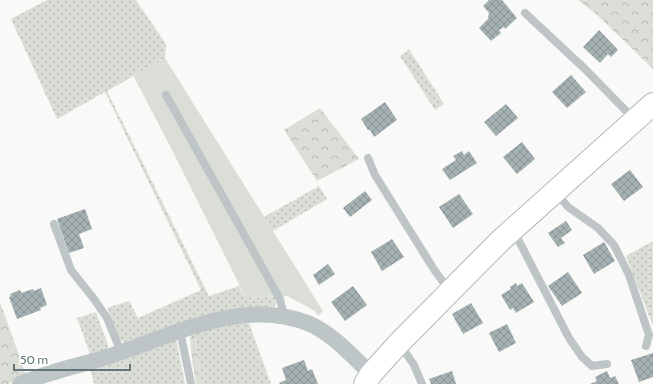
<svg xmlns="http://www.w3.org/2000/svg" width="653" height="384" viewBox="0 0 653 384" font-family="Cabin,sans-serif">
	<defs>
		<pattern id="grass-dots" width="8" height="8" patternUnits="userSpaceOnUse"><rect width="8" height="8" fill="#dbded7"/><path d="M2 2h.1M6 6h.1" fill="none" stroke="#b5b9b3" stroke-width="1.8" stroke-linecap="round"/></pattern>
		<pattern id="forest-crowns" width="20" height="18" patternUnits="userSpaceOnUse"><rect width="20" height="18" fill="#dbded7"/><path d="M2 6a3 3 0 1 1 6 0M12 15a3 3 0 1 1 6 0" fill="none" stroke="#b5b9b3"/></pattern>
		<pattern id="building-cross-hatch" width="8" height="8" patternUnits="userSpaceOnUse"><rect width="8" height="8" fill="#a4b0b2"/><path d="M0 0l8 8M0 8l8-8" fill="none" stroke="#899496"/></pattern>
	</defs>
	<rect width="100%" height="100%" fill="#f9f9f7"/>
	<path fill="url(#grass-dots)" d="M47 0H136L166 44 165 58 107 91 209 296 239 286 246 298 276 297 277 301 275 306 124 343 119 338 107 308 129 301 138 318 201 290 105 92 57 119 11 19Z
		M409 49 444 104 435 110 400 56Z
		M319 186 327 199 273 231 264 217Z
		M653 241V326L626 256Z
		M96 312 108 345V349L91 357 77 318Z
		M248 320 271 384H202L194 331Z
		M176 338 185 384H94L90 369Z"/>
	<path fill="url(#forest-crowns)" d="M578 0H653V69L595 13Z
		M320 108 359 159 317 181 284 130Z
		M0 302 26 375 8 384H0Z
		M194 331 202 384H196L192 360 190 337Z"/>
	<path fill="#dbded7" d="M165 58 323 311 318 316 315 311 287 296 246 298 172 150 133 75Z"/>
	<path fill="url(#building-cross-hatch)" d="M489 0H502L517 18 505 29 504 27 499 30 501 33 491 41 479 28 488 19 489 13 483 6Z
		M599 30 618 50 611 57 608 54 600 63 583 47Z
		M571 75 586 92 567 108 552 92Z
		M385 102 397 120 374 137 370 130H368L361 119Z
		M506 104 518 118 496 136 484 122Z
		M522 142 535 159 517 174 503 157Z
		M462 151 464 155 469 151 477 163 450 180 442 169 456 160 453 156Z
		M630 170 643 187 624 201 611 184Z
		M365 191 372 200 350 217 343 208Z
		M459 194 473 214 453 228 439 207Z
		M85 209 92 229 79 234 84 248 69 253 57 219Z
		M566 221 572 230 561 238 565 243 558 247 548 233Z
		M392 239 404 257 382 271 371 252Z
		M604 242 615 261 594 274 583 255Z
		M328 264 335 274 319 285 313 275Z
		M568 272 582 293 562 306 548 286Z
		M516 283 517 286 522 283 534 302 516 313 513 308 510 310 501 295 511 289 510 287Z
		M353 286 367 305 345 321 331 302Z
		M41 288 47 305 40 308 41 310 17 319 9 297 11 296 10 294 20 290 21 293 33 289 34 291Z
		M471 303 483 323 463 334 452 314Z
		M507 324 516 343 499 352 489 333Z
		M653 353V377L639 382 631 360Z
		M304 360 308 371 312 369 318 384H280L279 383 286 380 282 368Z
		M452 371 456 384H431L429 379Z
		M607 371 610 378 615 376 619 384H590L597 381 595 377Z"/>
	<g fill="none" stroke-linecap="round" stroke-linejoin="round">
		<defs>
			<path id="secondary" d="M365 384 371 374 399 343 500 241 653 104"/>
		</defs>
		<use href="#secondary" stroke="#b1b9bb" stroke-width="24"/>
		<path stroke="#bec5c6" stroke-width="8" d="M525 13 585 69 635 120
			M166 95 280 299 284 317
			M368 158 375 175 435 271 449 290
			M556 192 568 207 598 228 614 245 629 275 649 335 646 346
			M54 224 71 270 94 299 107 318 121 352
			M512 231 520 243 569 338 582 357 592 366 607 364
			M180 331 191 384
			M399 343 414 365 422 384"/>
		<path stroke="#bec5c6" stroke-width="16" d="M20 384C31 380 43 375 54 372 73 366 92 362 110 356 173 336 243 296 310 324 334 335 352 356 371 374"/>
		<use href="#secondary" stroke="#fff" stroke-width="22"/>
	</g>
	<path d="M14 364v6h116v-6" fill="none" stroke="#62767a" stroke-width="2"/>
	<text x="20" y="364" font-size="12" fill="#62767a" stroke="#ffffff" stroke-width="3" paint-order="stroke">50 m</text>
</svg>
